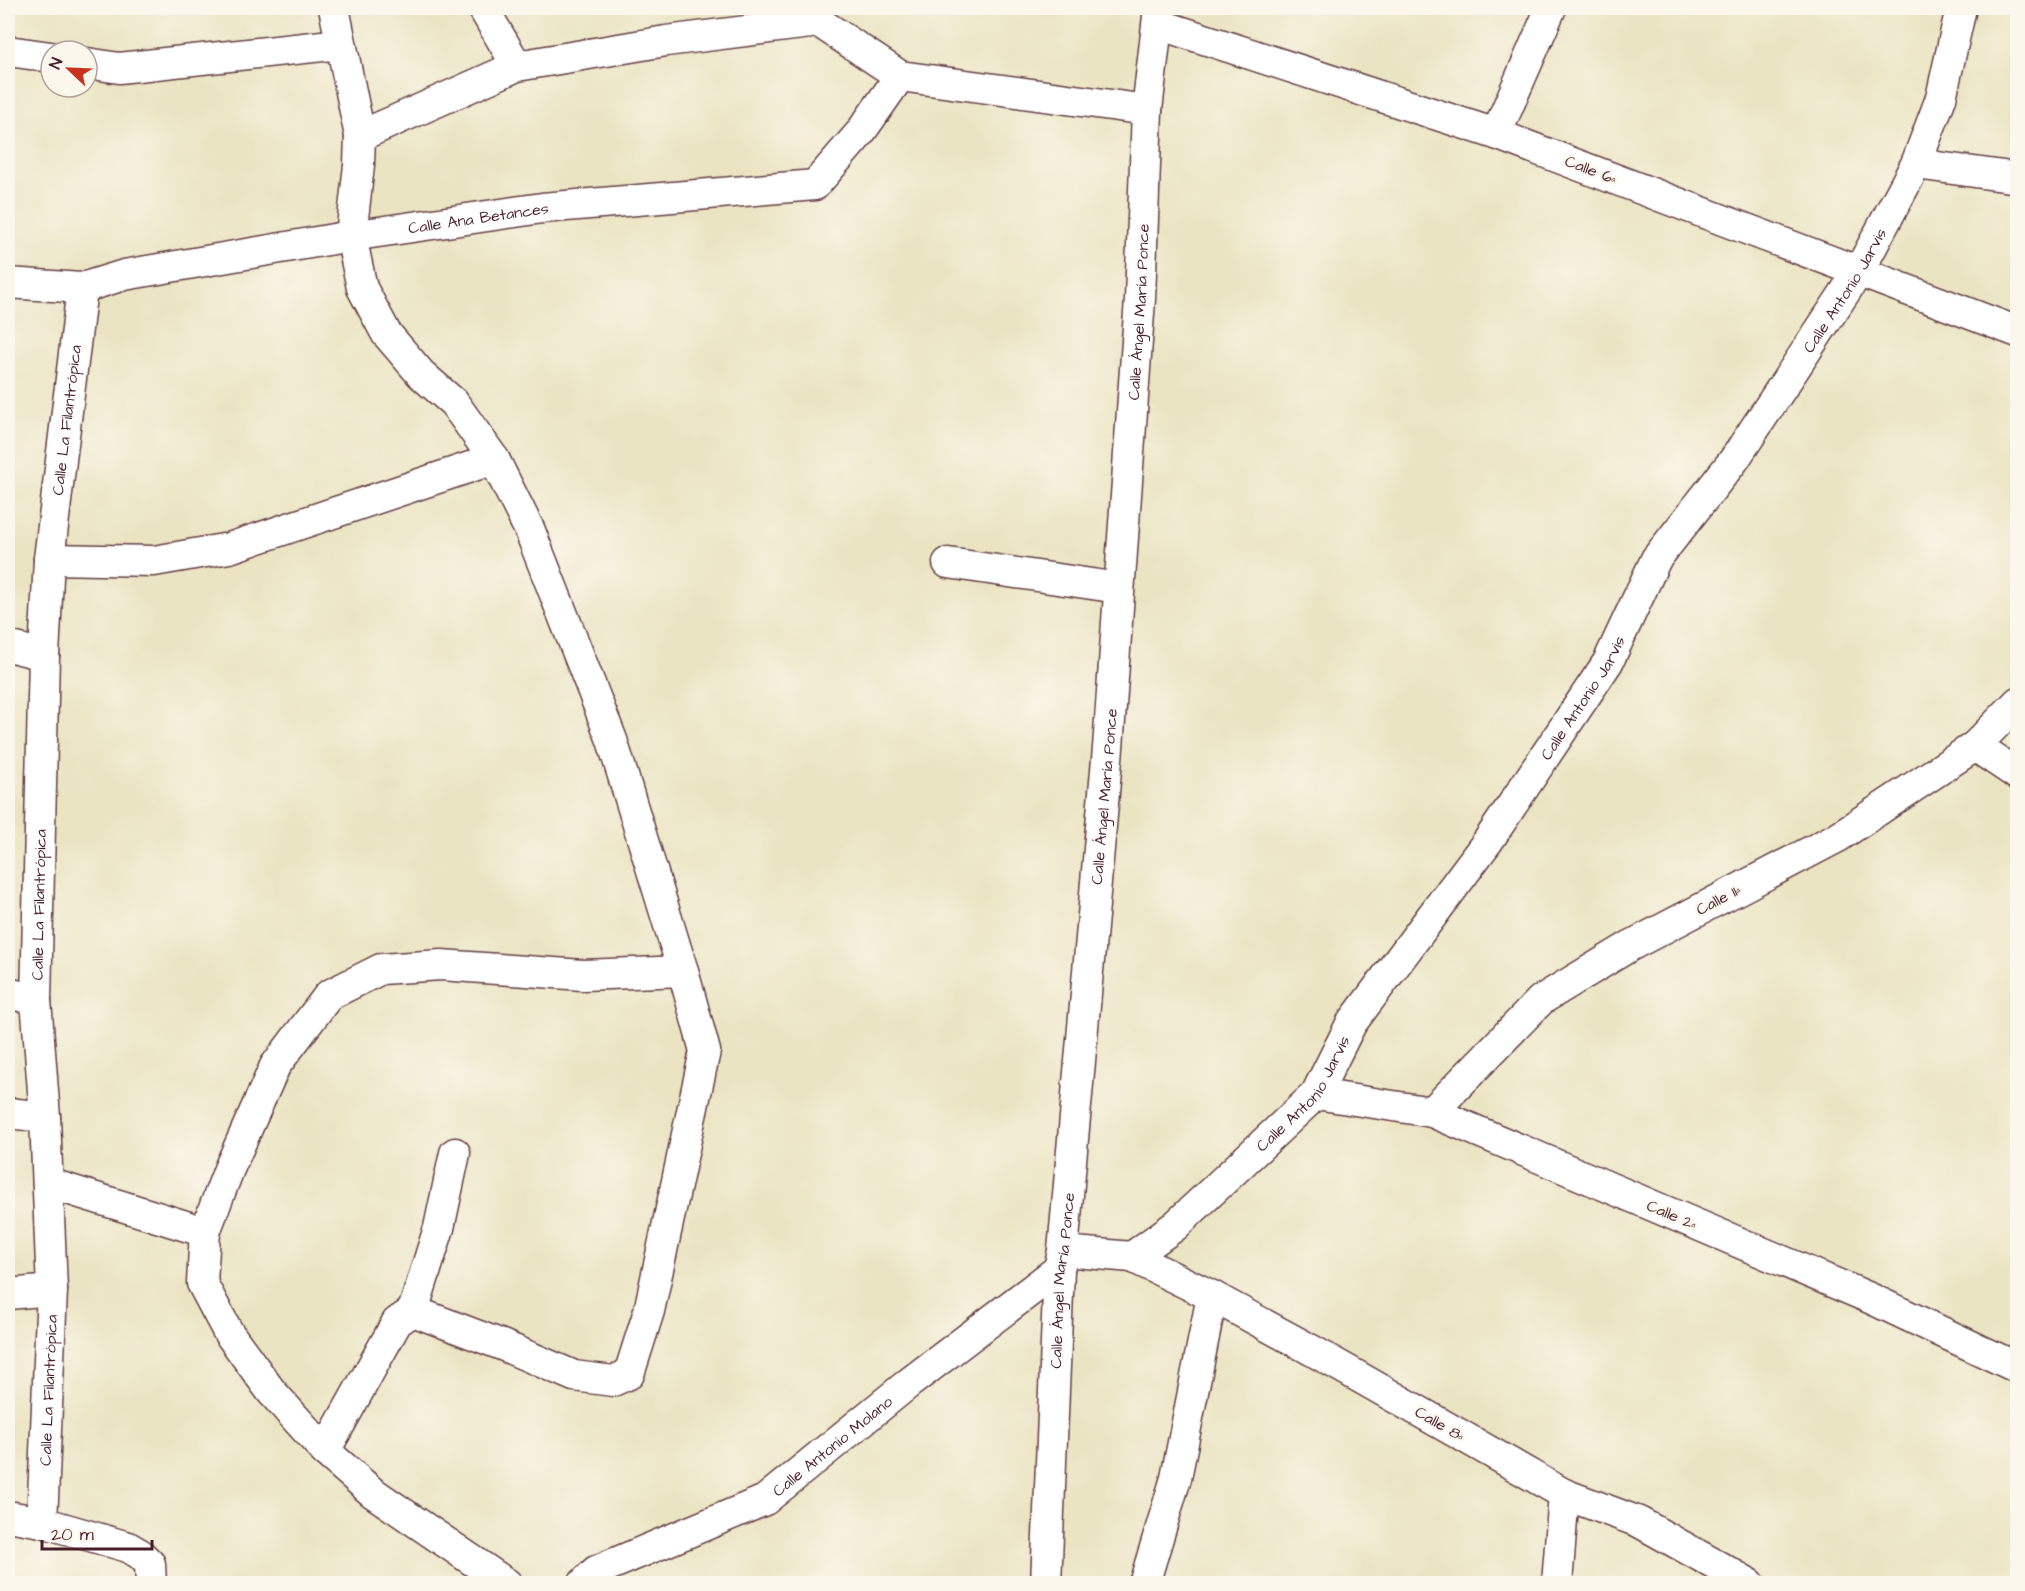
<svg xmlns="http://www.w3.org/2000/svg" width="2025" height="1591" viewBox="0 0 2025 1591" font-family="'Architects Daughter',sans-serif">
	<rect width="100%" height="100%" fill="#fbf7ec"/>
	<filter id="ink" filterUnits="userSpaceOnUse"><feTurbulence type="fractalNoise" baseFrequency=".0167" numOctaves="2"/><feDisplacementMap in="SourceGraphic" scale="12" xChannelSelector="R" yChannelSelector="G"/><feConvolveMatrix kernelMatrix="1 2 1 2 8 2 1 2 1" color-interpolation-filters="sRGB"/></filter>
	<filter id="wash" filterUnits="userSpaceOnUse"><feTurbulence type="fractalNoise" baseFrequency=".008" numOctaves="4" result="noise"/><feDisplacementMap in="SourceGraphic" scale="24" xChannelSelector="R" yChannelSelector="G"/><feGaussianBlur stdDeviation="1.35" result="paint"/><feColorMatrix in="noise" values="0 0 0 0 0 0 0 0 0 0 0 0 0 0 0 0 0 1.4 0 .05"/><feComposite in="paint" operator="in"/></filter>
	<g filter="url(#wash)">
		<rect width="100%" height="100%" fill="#ebe4c3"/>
	</g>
	<g filter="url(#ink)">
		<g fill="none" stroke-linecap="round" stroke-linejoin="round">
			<defs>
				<g id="street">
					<path d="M334 8 360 136"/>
					<path d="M483 8 517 66"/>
					<path d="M1158 24 1496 134 2018 332"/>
					<path d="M8 51 51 57"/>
					<path d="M87 63 119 68 341 44"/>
					<path d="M1496 134 1551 8"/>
					<path d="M1916 164 2018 178"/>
					<path id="s1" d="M8 283 82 288 124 275 351 236 542 208 815 185 860 133 900 76"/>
					<path d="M49 559 154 561 229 548 494 459"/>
					<path d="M948 563 1119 588"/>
					<path d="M8 646 44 655"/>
					<path d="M1975 746 2018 775"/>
					<path d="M8 993 36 1000"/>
					<path d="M1316 1094 1432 1112 1872 1299 2018 1368"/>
					<path d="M1432 1112 1541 1000 1630 946 1838 837 1975 746 2018 702"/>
					<path d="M8 1113 45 1117"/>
					<path d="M48 1183 205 1232"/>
					<path id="s2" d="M1063 1251 1132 1257 1175 1226 1316 1094 1351 1024 1488 841 1608 662 1656 559 1734 460 1859 271 1916 164 1941 98 1961 8"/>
					<path d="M1132 1257 1212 1296 1315 1352 1564 1494 1639 1522 1750 1584"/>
					<path d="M8 1294 52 1290"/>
					<path d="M413 1311 439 1228 455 1153"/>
					<path d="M325 1451 397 1322 413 1311 502 1345 574 1376 613 1381 629 1374 649 1311 705 1051 683 971 612 740 530 531 494 459 454 403 421 374 386 333 362 288 351 236 359 165 360 136 517 66 666 41 819 22 900 76 1147 110"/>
					<path d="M8 1516 42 1522 128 1547 140 1554 150 1564 151 1584"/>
					<path id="s3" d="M42 1522 52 1290 45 1117 36 1000 44 655 49 559 82 288"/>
					<path d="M507 1584 372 1492 325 1451 271 1391 228 1332 202 1283 205 1232 229 1169 275 1066 329 995 381 969 441 965 583 975 683 971"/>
					<path id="s4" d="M583 1584 596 1571 765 1500 909 1383 1059 1269"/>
					<path id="s5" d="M1046 1584 1059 1269 1063 1251 1108 748 1140 299 1147 110 1159 8"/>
					<path d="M1144 1584 1176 1478 1212 1296"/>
					<path d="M1557 1584 1564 1494"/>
				</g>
			</defs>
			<use href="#street" stroke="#623d42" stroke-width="33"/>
			<use href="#street" stroke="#fff" stroke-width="30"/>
		</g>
	</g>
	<g text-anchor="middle" stroke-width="4.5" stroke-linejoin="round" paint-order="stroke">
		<g font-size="16" fill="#4a1f2b" stroke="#fbf7ec">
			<text transform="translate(1591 169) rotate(21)" y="6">Calle 6ª</text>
			<text dy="6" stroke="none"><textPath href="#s1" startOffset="477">Calle Ana Betances</textPath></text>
			<text dy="6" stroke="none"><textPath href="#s2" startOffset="1280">Calle Antonio Jarvis</textPath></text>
			<text dy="6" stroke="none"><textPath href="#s5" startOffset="1276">Calle Ángel María Ponce</textPath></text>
			<text dy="6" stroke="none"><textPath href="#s3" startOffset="1104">Calle La Filantrópica</textPath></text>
			<text dy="6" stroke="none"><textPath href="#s2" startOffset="794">Calle Antonio Jarvis</textPath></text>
			<text dy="6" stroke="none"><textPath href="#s5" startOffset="790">Calle Ángel María Ponce</textPath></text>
			<text transform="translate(1718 899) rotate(-28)" y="6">Calle 11ª</text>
			<text dy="6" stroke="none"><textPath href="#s3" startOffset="618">Calle La Filantrópica</textPath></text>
			<text dy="6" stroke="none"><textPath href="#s2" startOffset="308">Calle Antonio Jarvis</textPath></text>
			<text transform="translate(1672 1214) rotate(23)" y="6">Calle 2ª</text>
			<text dy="6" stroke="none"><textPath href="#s5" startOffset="304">Calle Ángel María Ponce</textPath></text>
			<text dy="6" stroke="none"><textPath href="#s3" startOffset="132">Calle La Filantrópica</textPath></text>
			<text transform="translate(1440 1423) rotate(30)" y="6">Calle 8ª</text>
			<text dy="6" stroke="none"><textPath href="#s4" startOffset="288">Calle Antonio Molano</textPath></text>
		</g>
	</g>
	<rect width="2025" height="1591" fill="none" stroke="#fbf7ec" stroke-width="30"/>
	<g transform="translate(69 69) rotate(293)"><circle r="28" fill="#fbf7ec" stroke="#b4a19f" stroke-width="1.5"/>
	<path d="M0-4.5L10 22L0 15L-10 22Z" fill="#c8321e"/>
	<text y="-9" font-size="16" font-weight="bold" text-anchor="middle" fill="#4a1f2b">N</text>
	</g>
	<path d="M42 1540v9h110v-9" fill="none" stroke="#4a1f2b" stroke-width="3"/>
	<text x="51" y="1540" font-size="18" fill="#4a1f2b" stroke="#fbf7ec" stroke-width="4.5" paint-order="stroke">20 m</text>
</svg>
